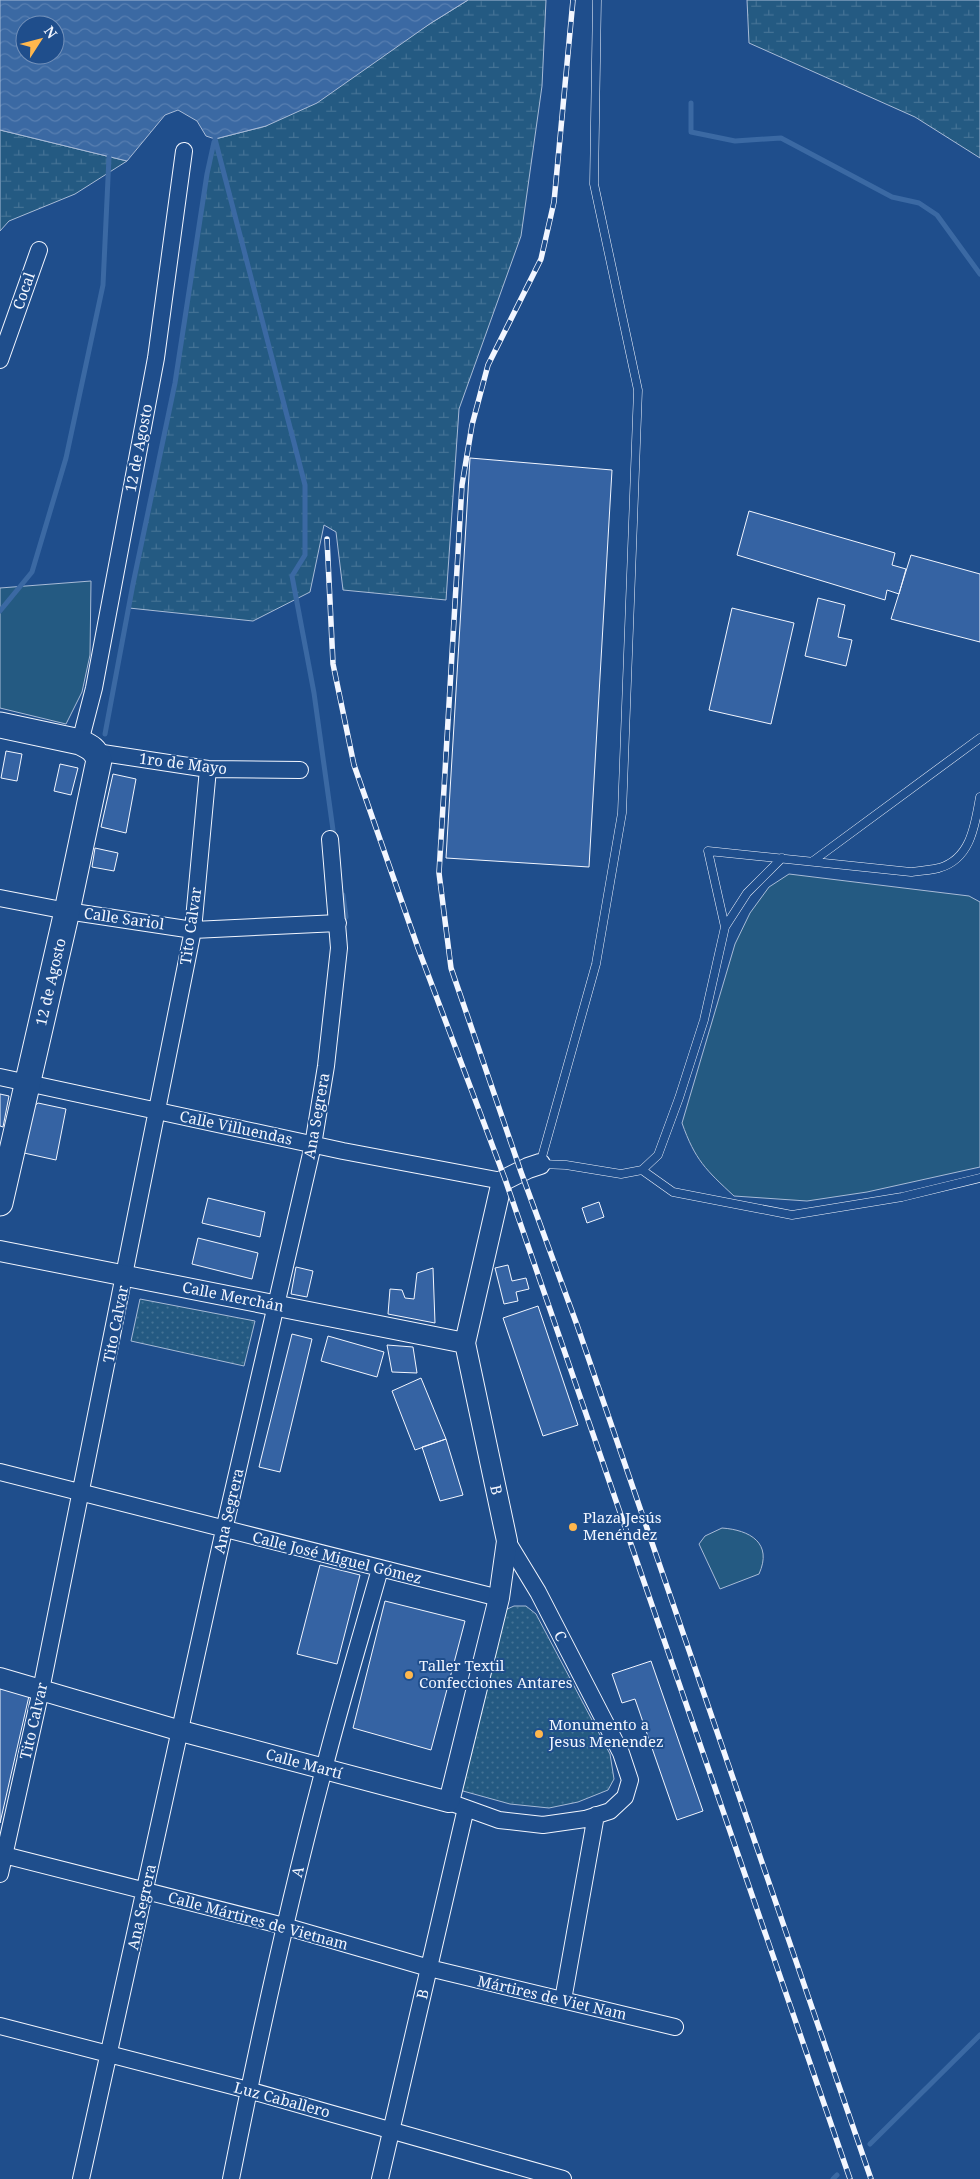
<svg xmlns="http://www.w3.org/2000/svg" width="980" height="2179" viewBox="0 0 980 2179" font-family="'Noto Serif',serif">
	<defs>
		<pattern id="wetland-marsh" width="20" height="14" patternUnits="userSpaceOnUse" patternTransform="scale(1.25)"><rect width="20" height="14" fill="#245a82"/><path d="M1 5h8M5 5V1M11 12h8M15 12V8" fill="none" stroke="#447295"/></pattern>
		<pattern id="park-dots" width="8" height="8" patternUnits="userSpaceOnUse" patternTransform="scale(1.25)"><rect width="8" height="8" fill="#245a82"/><path d="M2 2h.1M6 6h.1" fill="none" stroke="#447295" stroke-width="1.8" stroke-linecap="round"/></pattern>
		<pattern id="water-waves" width="16" height="10" patternUnits="userSpaceOnUse" patternTransform="scale(1.25)"><rect width="16" height="10" fill="#3b69a3"/><path d="M0 5q4-4 8 0t8 0" fill="none" stroke="#587fb1"/></pattern>
	</defs>
	<rect width="100%" height="100%" fill="#1f4e8c"/>
	<path fill="#245a82" stroke="#a8bbd7" d="M91 581 90 655 82 692 66 724 0 708V588Z
		M789 874 969 896 980 902V1167L867 1192 807 1201 734 1196C706 1170 695 1160 682 1123L735 944 750 913 769 887Z
		M722 1528C750 1530 773 1543 759 1574L720 1589 699 1544 705 1536Z"/>
	<path fill="url(#wetland-marsh)" stroke="#a8bbd7" d="M468 0H546L542 86 521 236 459 409 446 600 343 590 336 532 324 525 310 592 253 621 129 608 175 383 207 175 215 139 266 126Z
		M747 0H980V158L915 117 749 43Z
		M0 130 127 161 75 194 9 221 0 231Z"/>
	<path fill="url(#park-dots)" stroke="#a8bbd7" d="M140 1299 255 1321 244 1366 131 1341Z
		M514 1606H526L536 1614 610 1754 614 1779 608 1790 578 1802 549 1808 510 1804 463 1791 459 1783 505 1610Z"/>
	<path fill="url(#water-waves)" stroke="#a8bbd7" fill-rule="evenodd" d="M0 0H468L431 23 317 103 266 126 215 139 206 136 197 121 178 110 165 115 127 161 0 130ZM25 25H55V55H25Z"/>
	<g fill="none" stroke-linecap="round" stroke-linejoin="round">
		<path stroke="#3b69a3" stroke-width="5" d="M691 103V132L735 141 781 138 892 197 919 203 937 215 980 274
			M215 139 305 485V555L292 576 314 693 334 837
			M0 611 32 572 66 458 103 285 109 157
			M105 734 133 584 175 383 207 174 214 142
			M343 895 346 917
			M870 2144 980 2035
			M833 2179 837 2175"/>
	</g>
	<path fill="#3563a3" stroke="#f2f6ff" d="M470 458 612 470 589 867 446 858Z
		M749 511 895 553 892 565 906 569 899 594 887 590 885 600 737 555Z
		M911 555 980 574V642L891 619Z
		M818 598 845 605 838 637 852 640 846 666 805 656Z
		M732 608 794 623 771 724 709 710Z
		M6 751 22 754 17 781 1 778Z
		M60 764 78 768 71 795 54 791Z
		M113 774 136 779 126 833 101 827Z
		M95 848 118 853 114 871 92 867Z
		M0 1094 9 1096 3 1127 0 1126Z
		M38 1103 66 1109 56 1160 24 1153 33 1107Z
		M208 1198 265 1212 260 1237 202 1223Z
		M599 1202 604 1217 587 1223 582 1208Z
		M198 1238 258 1253 252 1279 192 1264Z
		M508 1265 512 1281 526 1278 529 1289 516 1292 518 1301 504 1304 495 1268Z
		M296 1267 313 1271 307 1297 291 1294Z
		M433 1268 435 1323 388 1314 390 1289 402 1290 405 1298 414 1299 417 1273Z
		M538 1306 578 1425 543 1436 503 1318Z
		M292 1334 312 1339 280 1472 259 1467Z
		M328 1336 384 1352 377 1377 321 1361Z
		M387 1345 413 1347 417 1373 392 1372Z
		M421 1378 446 1439 415 1450 392 1391Z
		M446 1439 463 1495 440 1501 422 1447Z
		M320 1565 360 1575 337 1664 297 1654Z
		M385 1601 465 1621 431 1750 353 1728Z
		M651 1661 703 1811 677 1820 635 1699 622 1703 612 1674Z
		M0 1688 29 1696 0 1823Z"/>
	<g fill="none" stroke-linecap="round" stroke-linejoin="round">
		<defs>
			<path id="service" d="M597 0 594 184 638 390 622 813 596 964 540 1164 566 1165 621 1174 642 1170 658 1155 679 1098 704 1020 725 927 747 893 782 858
				M813 861 980 738
				M725 927 708 851 911 872C920 871 930 870 939 868 971 859 975 825 980 797
				M642 1170 673 1192 792 1215 902 1197 980 1178"/>
			<path id="minor" d="M0 360 39 250
				M80 742 94 688 156 358 184 151
				M96 752 208 769 300 770
				M0 898 67 911 193 930 338 923
				M0 1077 343 1151 502 1181
				M0 1472 499 1598
				M449 1802 499 1820 543 1825 585 1819 610 1811 625 1797 630 1780 621 1753 538 1592 507 1541
				M0 1854 284 1926 429 1968 675 2027
				M0 1874 41 1690 193 930 208 769
				M563 2000 596 1815
				M0 2026 248 2090 563 2179
				M81 2179 224 1530 313 1145 326 1066 339 948 330 839
				M231 2179C258 2042 288 1905 324 1769 341 1702 361 1636 380 1569
				M380 2179 466 1808"/>
			<path id="tertiary" d="M0 1251 465 1343
				M0 1678 181 1731 449 1802 499 1598 507 1541 465 1343 502 1181 528 1168 540 1164"/>
			<path id="primary" d="M0 725 80 742C90 747 95 749 99 760L67 911 0 1203"/>
		</defs>
		<use href="#service" stroke="#f2f6ff" stroke-width="9"/>
		<use href="#minor" stroke="#f2f6ff" stroke-width="18"/>
		<use href="#tertiary" stroke="#f2f6ff" stroke-width="22"/>
		<use href="#primary" stroke="#f2f6ff" stroke-width="27"/>
		<use href="#service" stroke="#1f4e8c" stroke-width="8"/>
		<use href="#minor" stroke="#1f4e8c" stroke-width="16"/>
		<use href="#tertiary" stroke="#1f4e8c" stroke-width="20"/>
		<use href="#primary" stroke="#1f4e8c" stroke-width="25"/>
		<defs>
			<path id="rail" d="M573 0 554 202 541 259 488 365 472 425 462 485 439 873 451 968 521 1172 577 1325 871 2179
				M327 539 333 664 354 765 418 948 505 1179 850 2179"/>
		</defs>
		<use href="#rail" stroke="#f2f6ff" stroke-width="5.5"/>
		<use href="#rail" stroke="#1f4e8c" stroke-width="4" stroke-dasharray="11" stroke-linecap="butt"/>
	</g>
	<g fill="#ffb74d" stroke="#1f4e8c" stroke-width="2">
		<circle cx="573" cy="1527" r="5"/>
		<circle cx="409" cy="1675" r="5"/>
		<circle cx="539" cy="1734" r="5"/>
	</g>
	<g text-anchor="middle" stroke-width="4" stroke-linejoin="round" paint-order="stroke">
		<g font-size="15" fill="#f2f6ff" stroke="#1f4e8c">
			<text transform="translate(24 291) rotate(-71)" y="5">Cocal</text>
			<text transform="translate(139 448) rotate(-79)" y="5">12 de Agosto</text>
			<text transform="translate(183 764) rotate(7)" y="5">1ro de Mayo</text>
			<text transform="translate(124 919) rotate(8)" y="5">Calle Sariol</text>
			<text transform="translate(191 926) rotate(-82)" y="5">Tito Calvar</text>
			<text transform="translate(51 982) rotate(-77)" y="5">12 de Agosto</text>
			<text transform="translate(317 1116) rotate(-80)" y="5">Ana Segrera</text>
			<text transform="translate(236 1128) rotate(12)" y="5">Calle Villuendas</text>
			<text transform="translate(233 1297) rotate(11)" y="5">Calle Merchán</text>
			<text transform="translate(116 1324) rotate(-79)" y="5">Tito Calvar</text>
			<text transform="translate(496 1490) rotate(78)" y="5">B</text>
			<text transform="translate(229 1511) rotate(-77)" y="5">Ana Segrera</text>
			<text transform="translate(337 1558) rotate(14)" y="5">Calle José Miguel Gómez</text>
			<text transform="translate(560 1636) rotate(63)" y="5">C</text>
			<text transform="translate(34 1721) rotate(-77)" y="5">Tito Calvar</text>
			<text transform="translate(304 1764) rotate(15)" y="5">Calle Martí</text>
			<text transform="translate(298 1872) rotate(-76)" y="5">A</text>
			<text transform="translate(142 1907) rotate(-78)" y="5">Ana Segrera</text>
			<text transform="translate(258 1921) rotate(15)" y="5">Calle Mártires de Vietnam</text>
			<text transform="translate(423 1994) rotate(-77)" y="5">B</text>
			<text transform="translate(552 1998) rotate(13)" y="5">Mártires de Viet Nam</text>
			<text transform="translate(282 2100) rotate(15)" y="5">Luz Caballero</text>
		</g>
		<g font-size="15" fill="#f2f6ff" stroke="#1f4e8c" text-anchor="start">
			<text x="583" y="1523">Plaza Jesús<tspan x="583" dy="17">Menéndez</tspan></text>
			<text x="419" y="1671">Taller Textil<tspan x="419" dy="17">Confecciones Antares</tspan></text>
			<text x="549" y="1730">Monumento a<tspan x="549" dy="17">Jesus Menendez</tspan></text>
		</g>
	</g>
	<g transform="translate(40 40) rotate(54)"><circle r="24" fill="#1f4e8c" stroke="#7391ba"/>
	<path d="M0-4L9 19L0 12L-9 19Z" fill="#ffb74d"/>
	<text y="-8" font-size="14" font-weight="bold" text-anchor="middle" fill="#f2f6ff">N</text>
	</g>
</svg>
